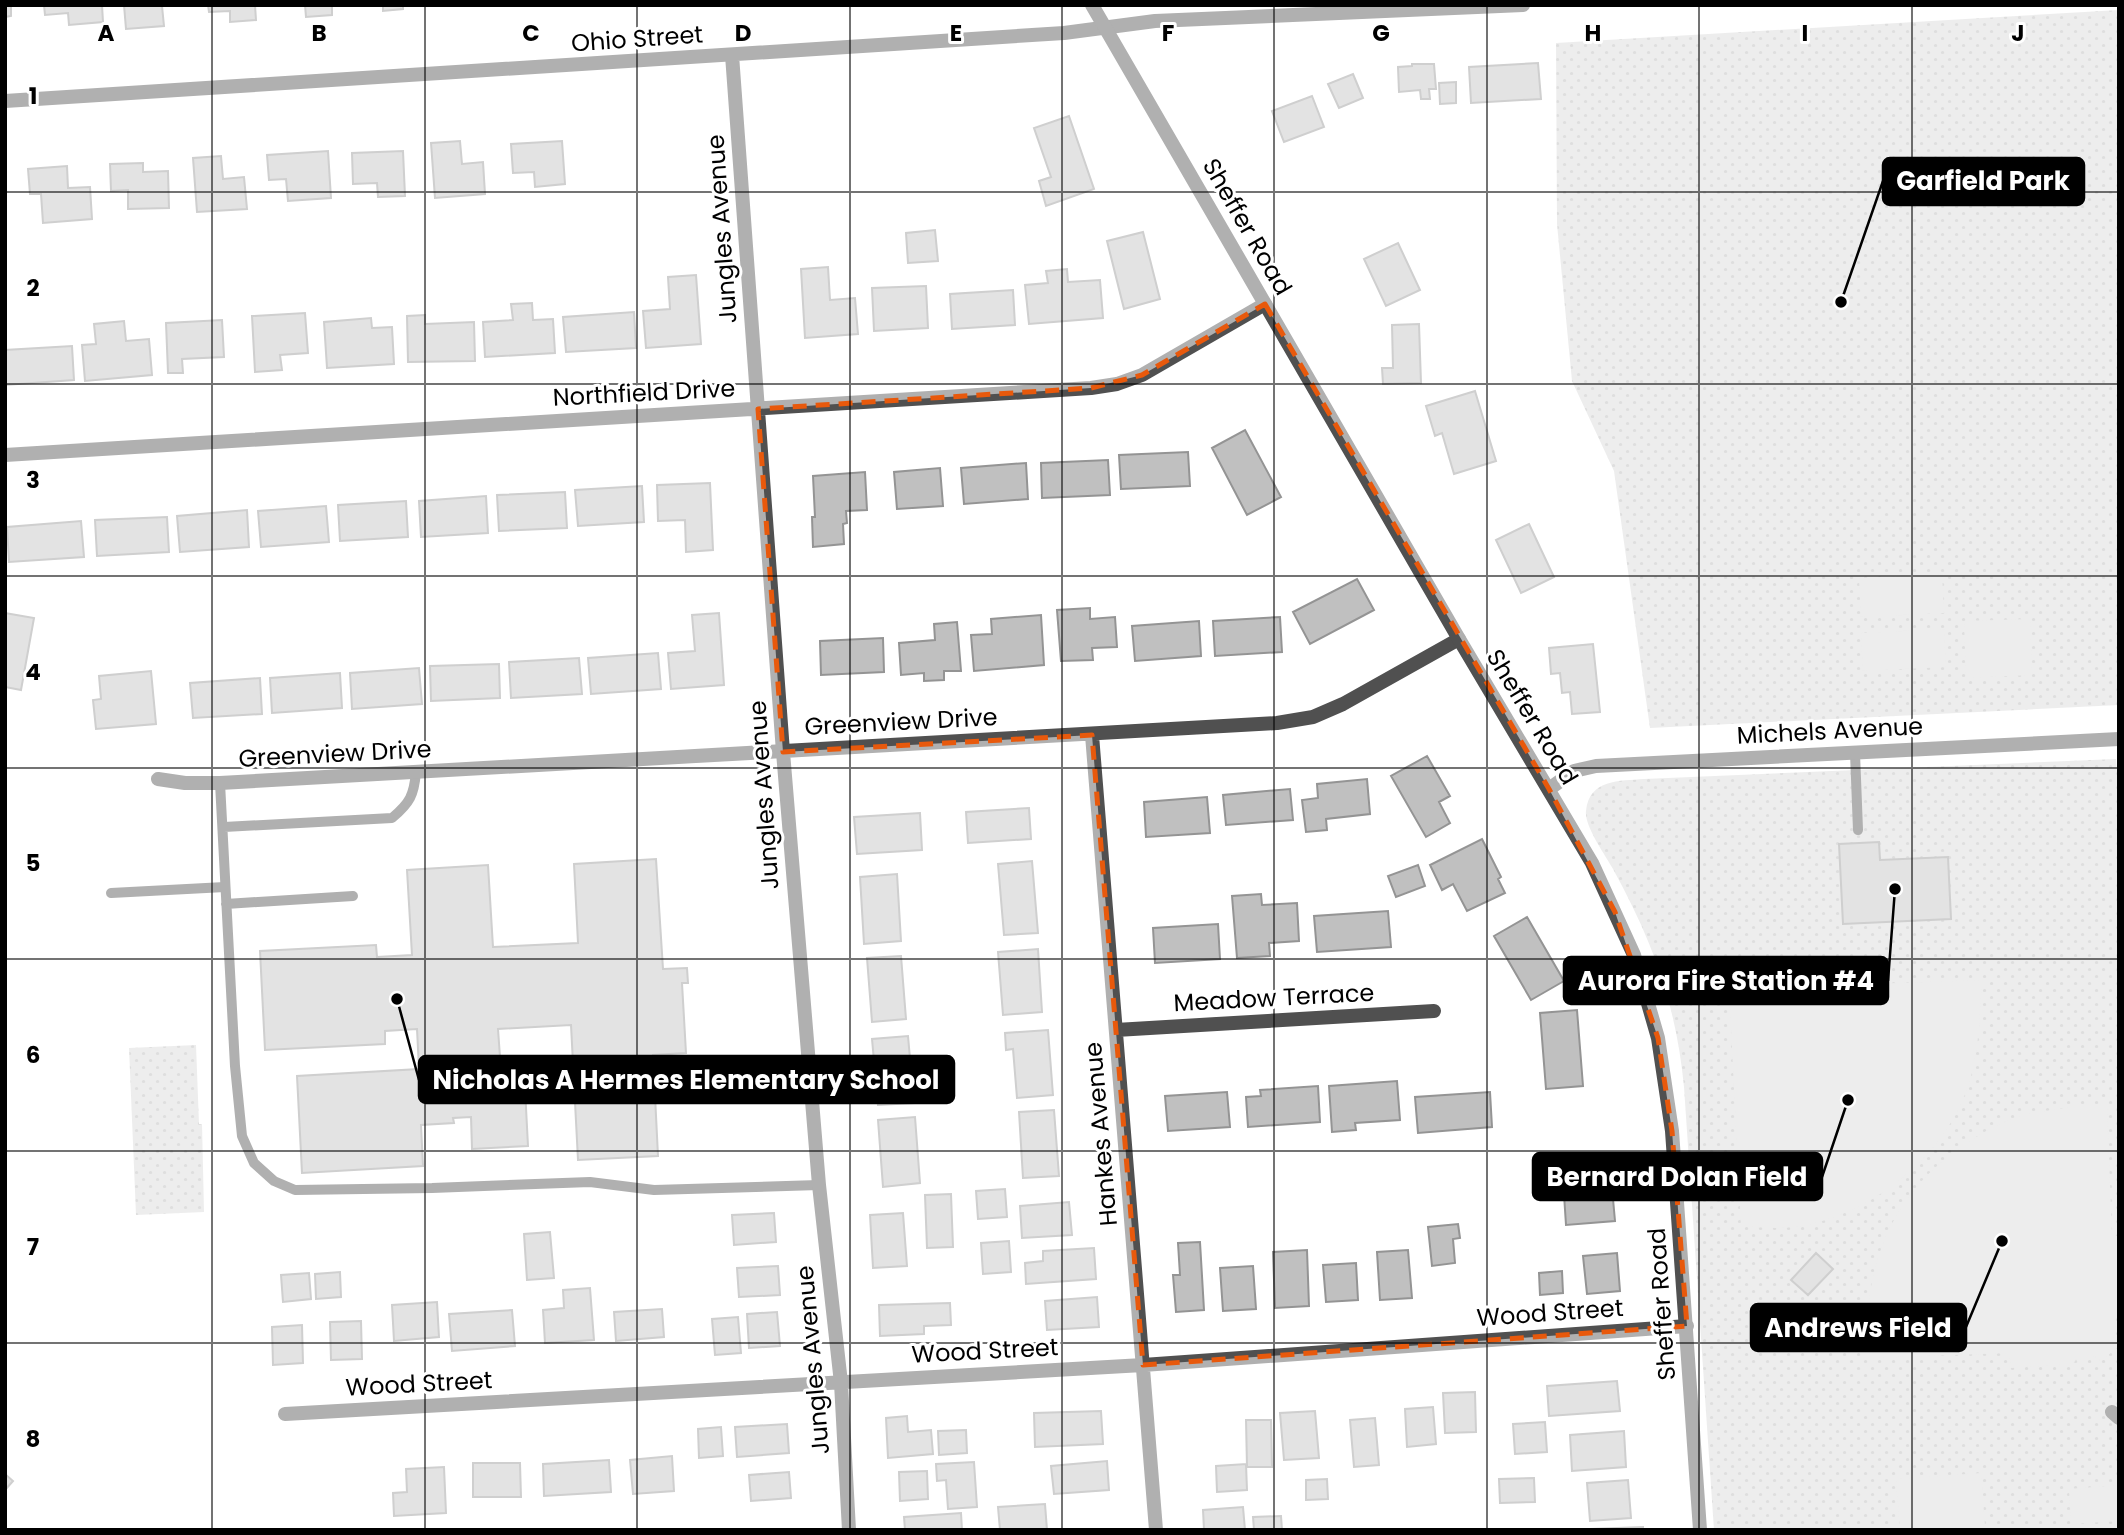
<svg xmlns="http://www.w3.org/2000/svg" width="2124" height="1535" viewBox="0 0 2124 1535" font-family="Poppins,sans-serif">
	<defs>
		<pattern id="park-dots" width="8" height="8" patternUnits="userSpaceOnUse" patternTransform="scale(1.75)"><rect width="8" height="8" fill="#d7d7d7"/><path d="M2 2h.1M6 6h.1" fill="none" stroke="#b7b7b7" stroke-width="1.8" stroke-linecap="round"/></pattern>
	</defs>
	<rect width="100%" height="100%" fill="#fff"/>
	<path fill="url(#park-dots)" d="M2119 10V705L1650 728 1614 471 1572 381 1557 224 1556 43Z
		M2116 759 2119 797V1530H1714L1684 1087C1676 1004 1653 942 1613 869 1606 856 1584 826 1586 811 1589 779 1620 781 1644 779Z
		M196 1045 199 1124H202L204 1212 136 1215 129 1048Z"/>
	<path fill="#d7d7d7" d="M1942 574 1944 613 1861 617 1859 578Z
		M2030 619 2032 675 1966 678 1964 621Z
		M1944 629 1946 667 1863 671 1861 633Z
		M1982 980C1980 1014 1979 1048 1970 1080 1949 1150 1884 1205 1815 1223 1791 1230 1766 1228 1741 1226L1729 989Z
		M2071 1107H2107L2112 1236H2119V1308L2115 1312 2116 1334 2112 1339 2119 1346 2101 1361 2094 1356 2077 1358 2073 1364 2011 1368 2009 1353 1870 1358C1870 1336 1867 1315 1870 1293 1880 1232 1907 1186 1957 1150 1979 1134 2002 1120 2029 1114 2043 1111 2057 1109 2071 1107Z
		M1981 1473 1985 1526 1900 1530 1896 1479Z
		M2119 1485V1521L2071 1524 2069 1489Z"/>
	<path fill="#c0c0c0" stroke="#949494" stroke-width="2" d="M5 5H11V16L5 17Z
		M44 5H102L103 22 69 25 68 13 45 15Z
		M124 5H178L162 6 164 26 126 29Z
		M208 5H255L256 20 230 22V11L209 12Z
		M305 5H332V15L306 17Z
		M383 5H403V9L383 11Z
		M1538 63 1541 99 1471 103 1469 67Z
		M1412 64H1434L1436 89H1429L1430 99H1421L1420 90 1399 92 1398 67 1412 66Z
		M1353 74 1363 98 1339 108 1328 84Z
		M1456 82V103L1440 104 1439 83Z
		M1312 96 1324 127 1284 142 1272 111Z
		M1069 116 1094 189 1046 206 1039 181 1051 177 1034 128Z
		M460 141 462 164 483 162 485 194 435 198 431 143Z
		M562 141 565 184 535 187 534 172 513 173 511 144Z
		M328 151 331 198 288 201 286 179 269 180 267 155Z
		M403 151 405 196 378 197 377 183 353 184 352 153Z
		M221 156 223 179 244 177 247 209 197 212 193 158Z
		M143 163V172L168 171 169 208 128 209V190L111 191 110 164Z
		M67 166 68 188 90 187 92 219 43 223 41 194H30L28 169Z
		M935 230 938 261 908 263 906 233Z
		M1143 232 1160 299 1124 309 1107 241Z
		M1398 243 1420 290 1386 306 1364 259Z
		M828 267 830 300 855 298 858 334 805 338 801 269Z
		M1067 269 1068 282 1100 280 1103 318 1029 324 1025 285 1048 283 1046 271Z
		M696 275 701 344 646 348 643 311 670 309 668 277Z
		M926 286 928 328 874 331 872 288Z
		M1013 290 1015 325 952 329 950 294Z
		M532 303 533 320 553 319 555 353 485 357 483 322 513 320 511 304Z
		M634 312 636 348 566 352 563 317Z
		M305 313 308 353 280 355 282 370 255 372 252 316Z
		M425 315V324L474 322 475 361 408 362 407 316Z
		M371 318 372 328 392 327 394 364 327 368 324 322Z
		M222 320 224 357 182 359 183 373H168L166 323Z
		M124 321 126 341 149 339 152 375 85 381 82 345 96 344 94 324Z
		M1419 324 1421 383 1383 384 1382 368H1393L1392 325Z
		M72 346 74 380 5 385V350Z
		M1475 391 1496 461 1454 474 1442 433 1435 436 1426 406Z
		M1245 430 1281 497 1247 515 1212 448Z
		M1188 452 1190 486 1121 489 1119 455Z
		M1108 460 1110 495 1042 498 1041 463Z
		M1026 463 1028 499 964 504 961 468Z
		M940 468 943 506 897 509 894 472Z
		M865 472 867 510 846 511 847 523 843 524 844 544 813 547 812 517H815L813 476Z
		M710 483 713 550 686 552 685 520 658 521 657 485Z
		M642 486 644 522 578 526 575 490Z
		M565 492 567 528 499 531 497 495Z
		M486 496 488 533 421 537 419 501Z
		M406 501 408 537 340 541 338 505Z
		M326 506 329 542 261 547 258 511Z
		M247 510 249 547 180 552 177 516Z
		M167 517 169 552 97 556 95 520Z
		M81 521 84 557 9 562 7 527Z
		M1529 524 1554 577 1521 593 1496 540Z
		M1357 579 1374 610 1310 644 1293 612Z
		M1090 608V619L1115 617 1117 647 1092 648 1093 660 1061 661 1057 610Z
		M5 613 34 618 21 690 5 687Z
		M719 613 724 685 671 689 668 653 695 651 692 615Z
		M1041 615 1044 665 974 671 971 635 992 634 991 619Z
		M1280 617 1282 652 1215 656 1213 621Z
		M1199 621 1201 656 1135 661 1132 626Z
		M957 622 961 671H944V680L924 681V673L901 675 899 643 935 640 934 624Z
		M883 638 884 672 821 675 820 641Z
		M1593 644 1600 712 1572 714 1570 692 1562 693 1560 673 1551 674 1549 648Z
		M658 653 661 689 591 694 588 658Z
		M579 658 582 694 511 698 509 662Z
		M499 664 500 698 431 701 430 666Z
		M419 668 422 704 352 709 350 673Z
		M151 671 156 724 96 729 93 700 101 699 99 676Z
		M340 673 342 708 272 713 270 678Z
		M260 678 262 714 193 718 190 683Z
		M1427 756 1450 796 1439 802 1450 823 1426 837 1391 776Z
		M1367 779 1370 814 1326 819 1327 830 1306 832 1302 800 1318 798 1317 784Z
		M1290 789 1293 820 1226 825 1223 795Z
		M1207 797 1210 833 1146 837 1144 802Z
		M1029 808 1031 839 968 843 966 812Z
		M920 813 922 850 857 854 854 817Z
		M1482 839 1501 877 1498 879 1505 893 1467 911 1453 884 1442 890 1430 865Z
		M1879 842 1880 860 1948 857 1951 919 1843 924 1839 844Z
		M656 859 663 969 687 968 688 983H682L686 1053 653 1055 658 1156 578 1160 571 1025 498 1029 501 1071 524 1069 528 1146 472 1149 471 1117 453 1118 454 1123 421 1125 423 1166 302 1173 297 1076 419 1069 417 1029 385 1031V1044L265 1050 260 951 376 945 377 957 412 955 407 870 488 865 493 947 578 943 574 864Z
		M1032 861 1038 933 1004 935 998 864Z
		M1418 865 1425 886 1396 897 1388 876Z
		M897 874 901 941 864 944 860 877Z
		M1261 894 1262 905 1297 903 1299 941 1269 943 1270 956 1237 958 1232 896Z
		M1388 911 1391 947 1317 952 1314 916Z
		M1527 917 1564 981 1531 1000 1494 936Z
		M1218 924 1220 959 1155 963 1153 928Z
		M1038 949 1042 1012 1003 1015 998 952Z
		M901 956 906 1019 872 1022 867 958Z
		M1577 1010 1583 1086 1546 1089 1540 1013Z
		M1048 1030 1053 1095 1017 1098 1013 1049 1006 1050 1005 1033Z
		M908 1036 914 1103 878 1105 872 1039Z
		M1397 1081 1400 1120 1355 1123 1356 1130 1332 1132 1329 1086Z
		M1318 1086 1320 1122 1248 1127 1246 1097 1261 1096 1260 1090Z
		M1227 1092 1230 1127 1168 1131 1165 1096Z
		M1490 1092 1492 1127 1418 1133 1415 1097Z
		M1054 1110 1059 1176 1023 1178 1019 1112Z
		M915 1117 920 1183 883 1187 878 1120Z
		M1606 1153 1609 1188H1612L1615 1221 1566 1225 1563 1179 1577 1177 1576 1155Z
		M1005 1189 1007 1217 978 1219 976 1191Z
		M951 1194 953 1247 927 1248 925 1195Z
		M1069 1202 1072 1235 1022 1238 1020 1206Z
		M774 1213 776 1242 734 1245 732 1215Z
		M903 1213 907 1266 873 1268 870 1215Z
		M1458 1224 1460 1238 1453 1239 1455 1263 1432 1266 1428 1227Z
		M550 1232 554 1278 527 1280 524 1234Z
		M1009 1241 1011 1272 983 1274 981 1243Z
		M1200 1242 1204 1310 1176 1312 1173 1275H1180L1178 1243Z
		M1094 1248 1096 1279 1026 1284 1025 1263 1043 1261V1251Z
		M1307 1250 1309 1306 1275 1308 1273 1252Z
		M1408 1250 1412 1298 1380 1300 1377 1252Z
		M1617 1253 1620 1291 1587 1294 1583 1256Z
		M1816 1253 1833 1269 1808 1295 1791 1280Z
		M1356 1263 1358 1300 1326 1302 1323 1265Z
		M778 1266 780 1295 739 1297 737 1268Z
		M1253 1266 1256 1309 1223 1311 1220 1268Z
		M1562 1271 1563 1293 1540 1295 1539 1273Z
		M340 1272 341 1297 316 1299 315 1274Z
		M309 1273 311 1299 283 1302 281 1275Z
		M590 1288 594 1340 545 1343 543 1310 564 1308 563 1290Z
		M1097 1297 1099 1327 1047 1330 1045 1301Z
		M437 1302 439 1337 394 1341 392 1305Z
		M950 1303 951 1325 924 1326V1334L880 1336 879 1305Z
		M662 1309 664 1337 616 1341 614 1312Z
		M512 1310 515 1346 452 1351 449 1314Z
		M777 1312 780 1346 749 1348 747 1314Z
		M738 1317 741 1353 715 1355 712 1319Z
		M361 1321 362 1359 331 1360 330 1322Z
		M302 1325 303 1363 273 1365 272 1327Z
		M1617 1381 1620 1411 1549 1416 1547 1386Z
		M1475 1392 1476 1432 1445 1433 1443 1393Z
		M1433 1407 1436 1444 1407 1447 1405 1409Z
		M1101 1411 1103 1444 1035 1447 1034 1413Z
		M1315 1411 1319 1458 1284 1460 1280 1413Z
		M907 1416 908 1432 931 1430 933 1454 888 1458 886 1418Z
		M1375 1418 1379 1465 1354 1467 1350 1420Z
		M1246 1420H1271L1272 1467H1247Z
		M1545 1422 1547 1452 1515 1454 1513 1424Z
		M787 1424 789 1453 737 1457 735 1427Z
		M721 1427 723 1456 699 1458 698 1429Z
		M966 1430 967 1453 939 1455 938 1431Z
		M1624 1431 1626 1467 1572 1471 1570 1435Z
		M672 1456 674 1491 633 1494 630 1460Z
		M609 1460 611 1492 544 1496 543 1464Z
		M1107 1461 1109 1490 1054 1494 1051 1466Z
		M974 1462 977 1507 948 1509 946 1480 937 1481 936 1464Z
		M473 1463H520L521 1497H473Z
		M1246 1464 1247 1490 1217 1492 1216 1466Z
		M444 1467 446 1513 394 1516 393 1493 407 1492 406 1469Z
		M927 1471 928 1499 900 1501 899 1472Z
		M789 1472 791 1498 751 1501 749 1475Z
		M5 1474 13 1481 5 1490Z
		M1534 1478 1535 1502 1500 1503 1499 1479Z
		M1327 1479 1328 1499 1306 1500V1480Z
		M1628 1480 1631 1518 1590 1521 1587 1483Z
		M1045 1504 1047 1530H1000L998 1507Z
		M1243 1507 1245 1530H1204L1203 1510Z
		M961 1513 962 1530H905L904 1517Z
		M1281 1516 1282 1530H1254L1253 1517Z
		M1643 1527V1530H1591V1529Z"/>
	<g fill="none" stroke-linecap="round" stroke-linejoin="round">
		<path stroke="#505050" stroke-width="10" d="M1855 753 1858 830
			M220 783 235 1066 242 1136 254 1163 274 1181 295 1190 432 1188 590 1182 654 1190 819 1185
			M224 827 392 818C410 803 414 795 416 772
			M111 893 225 887
			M226 904 353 896"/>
		<path stroke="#505050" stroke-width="14" d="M732 55 783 752 819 1185 841 1383 849 1530
			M5 101 1064 33 1155 21 1523 5
			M5 455 1091 388 1117 384 1142 375 1265 304
			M1092 735 1156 1530
			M158 779 185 783H220L1277 723 1313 717 1343 704 1459 639
			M1549 789 1574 771 1596 766 2119 739
			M1116 1030 1434 1011
			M2112 1412 2119 1418
			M285 1414 1143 1365 1687 1326"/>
		<path stroke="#505050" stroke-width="14" d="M1092 5 1459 639 1592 863 1634 955 1658 1038 1672 1131 1700 1530"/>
	</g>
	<path d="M0 0H2124V1535H0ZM1265 304 1549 789 1615 912 1658 1038 1672 1131 1687 1326 1143 1365 1092 735 783 752 758 409 1091 388 1142 375Z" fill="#fff" fill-opacity=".55" fill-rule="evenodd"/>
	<path fill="none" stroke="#e8590c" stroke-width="5" stroke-dasharray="14 9" stroke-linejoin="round" d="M1265 304 1549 789 1615 912 1658 1038 1672 1131 1687 1326 1143 1365 1092 735 783 752 758 409 1091 388 1142 375Z"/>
	<path fill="none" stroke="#000" stroke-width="2" stroke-opacity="0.55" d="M212 5V1530M425 5V1530M637 5V1530M850 5V1530M1062 5V1530M1274 5V1530M1487 5V1530M1699 5V1530M1912 5V1530M5 192H2119M5 384H2119M5 576H2119M5 768H2119M5 959H2119M5 1151H2119M5 1343H2119"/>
	<g text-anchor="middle" stroke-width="6" stroke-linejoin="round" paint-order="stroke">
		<g font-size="24" fill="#000" stroke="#fff">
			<text transform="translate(637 39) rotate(-4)" y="8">Ohio Street</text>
			<text transform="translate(1247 227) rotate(60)" y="8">Sheffer Road</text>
			<text transform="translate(722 229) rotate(-94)" y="8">Jungles Avenue</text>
			<text transform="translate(644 393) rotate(-3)" y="8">Northfield Drive</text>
			<text transform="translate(1532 717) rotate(59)" y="8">Sheffer Road</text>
			<text transform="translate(901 722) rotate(-3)" y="8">Greenview Drive</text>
			<text transform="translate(1830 731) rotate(-3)" y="8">Michels Avenue</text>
			<text transform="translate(335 754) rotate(-3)" y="8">Greenview Drive</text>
			<text transform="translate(764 795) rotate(-94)" y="8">Jungles Avenue</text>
			<text transform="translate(1274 998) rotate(-3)" y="8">Meadow Terrace</text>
			<text transform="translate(1101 1134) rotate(-95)" y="8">Hankes Avenue</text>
			<text transform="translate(1662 1304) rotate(-94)" y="8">Sheffer Road</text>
			<text transform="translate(1550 1313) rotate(-4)" y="8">Wood Street</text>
			<text transform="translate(985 1351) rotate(-3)" y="8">Wood Street</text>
			<text transform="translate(813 1360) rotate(-95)" y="8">Jungles Avenue</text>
			<text transform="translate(419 1384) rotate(-3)" y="8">Wood Street</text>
		</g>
	</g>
	<g font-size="23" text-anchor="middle" font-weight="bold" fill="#000" stroke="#fff" stroke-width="6" stroke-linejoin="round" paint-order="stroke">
		<text x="106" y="41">A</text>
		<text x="319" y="41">B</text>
		<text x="531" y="41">C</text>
		<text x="743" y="41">D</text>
		<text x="956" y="41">E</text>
		<text x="1168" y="41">F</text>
		<text x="1381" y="41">G</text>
		<text x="1593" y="41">H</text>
		<text x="1805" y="41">I</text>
		<text x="2018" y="41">J</text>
		<text x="33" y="104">1</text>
		<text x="33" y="296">2</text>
		<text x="33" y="488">3</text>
		<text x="33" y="680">4</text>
		<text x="33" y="871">5</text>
		<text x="33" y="1063">6</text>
		<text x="33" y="1255">7</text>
		<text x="33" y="1447">8</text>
	</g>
	<path fill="none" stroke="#000" stroke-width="2.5" d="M1841 302L1883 181M1895 889L1888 981M397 999L419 1080M1848 1100L1822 1177M2002 1241L1966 1327"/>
	<g fill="#000" stroke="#fff" stroke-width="2.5">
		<circle cx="1841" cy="302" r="7"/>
		<circle cx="1895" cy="889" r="7"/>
		<circle cx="397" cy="999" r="7"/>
		<circle cx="1848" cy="1100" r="7"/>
		<circle cx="2002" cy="1241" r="7"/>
	</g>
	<g fill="#000" stroke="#000" stroke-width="2.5">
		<rect x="1883" y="158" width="201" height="47" rx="7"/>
		<rect x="1564" y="957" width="324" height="47" rx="7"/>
		<rect x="419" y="1056" width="535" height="47" rx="7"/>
		<rect x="1533" y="1153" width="289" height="47" rx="7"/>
		<rect x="1751" y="1304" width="215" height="47" rx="7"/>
	</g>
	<g font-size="26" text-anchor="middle" font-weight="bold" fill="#fff">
		<text x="1983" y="190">Garfield Park</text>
		<text x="1726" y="990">Aurora Fire Station #4</text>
		<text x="686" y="1089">Nicholas A Hermes Elementary School</text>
		<text x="1677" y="1186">Bernard Dolan Field</text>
		<text x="1858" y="1337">Andrews Field</text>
	</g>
	<rect width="2124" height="1535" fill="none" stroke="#000000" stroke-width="14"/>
</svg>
